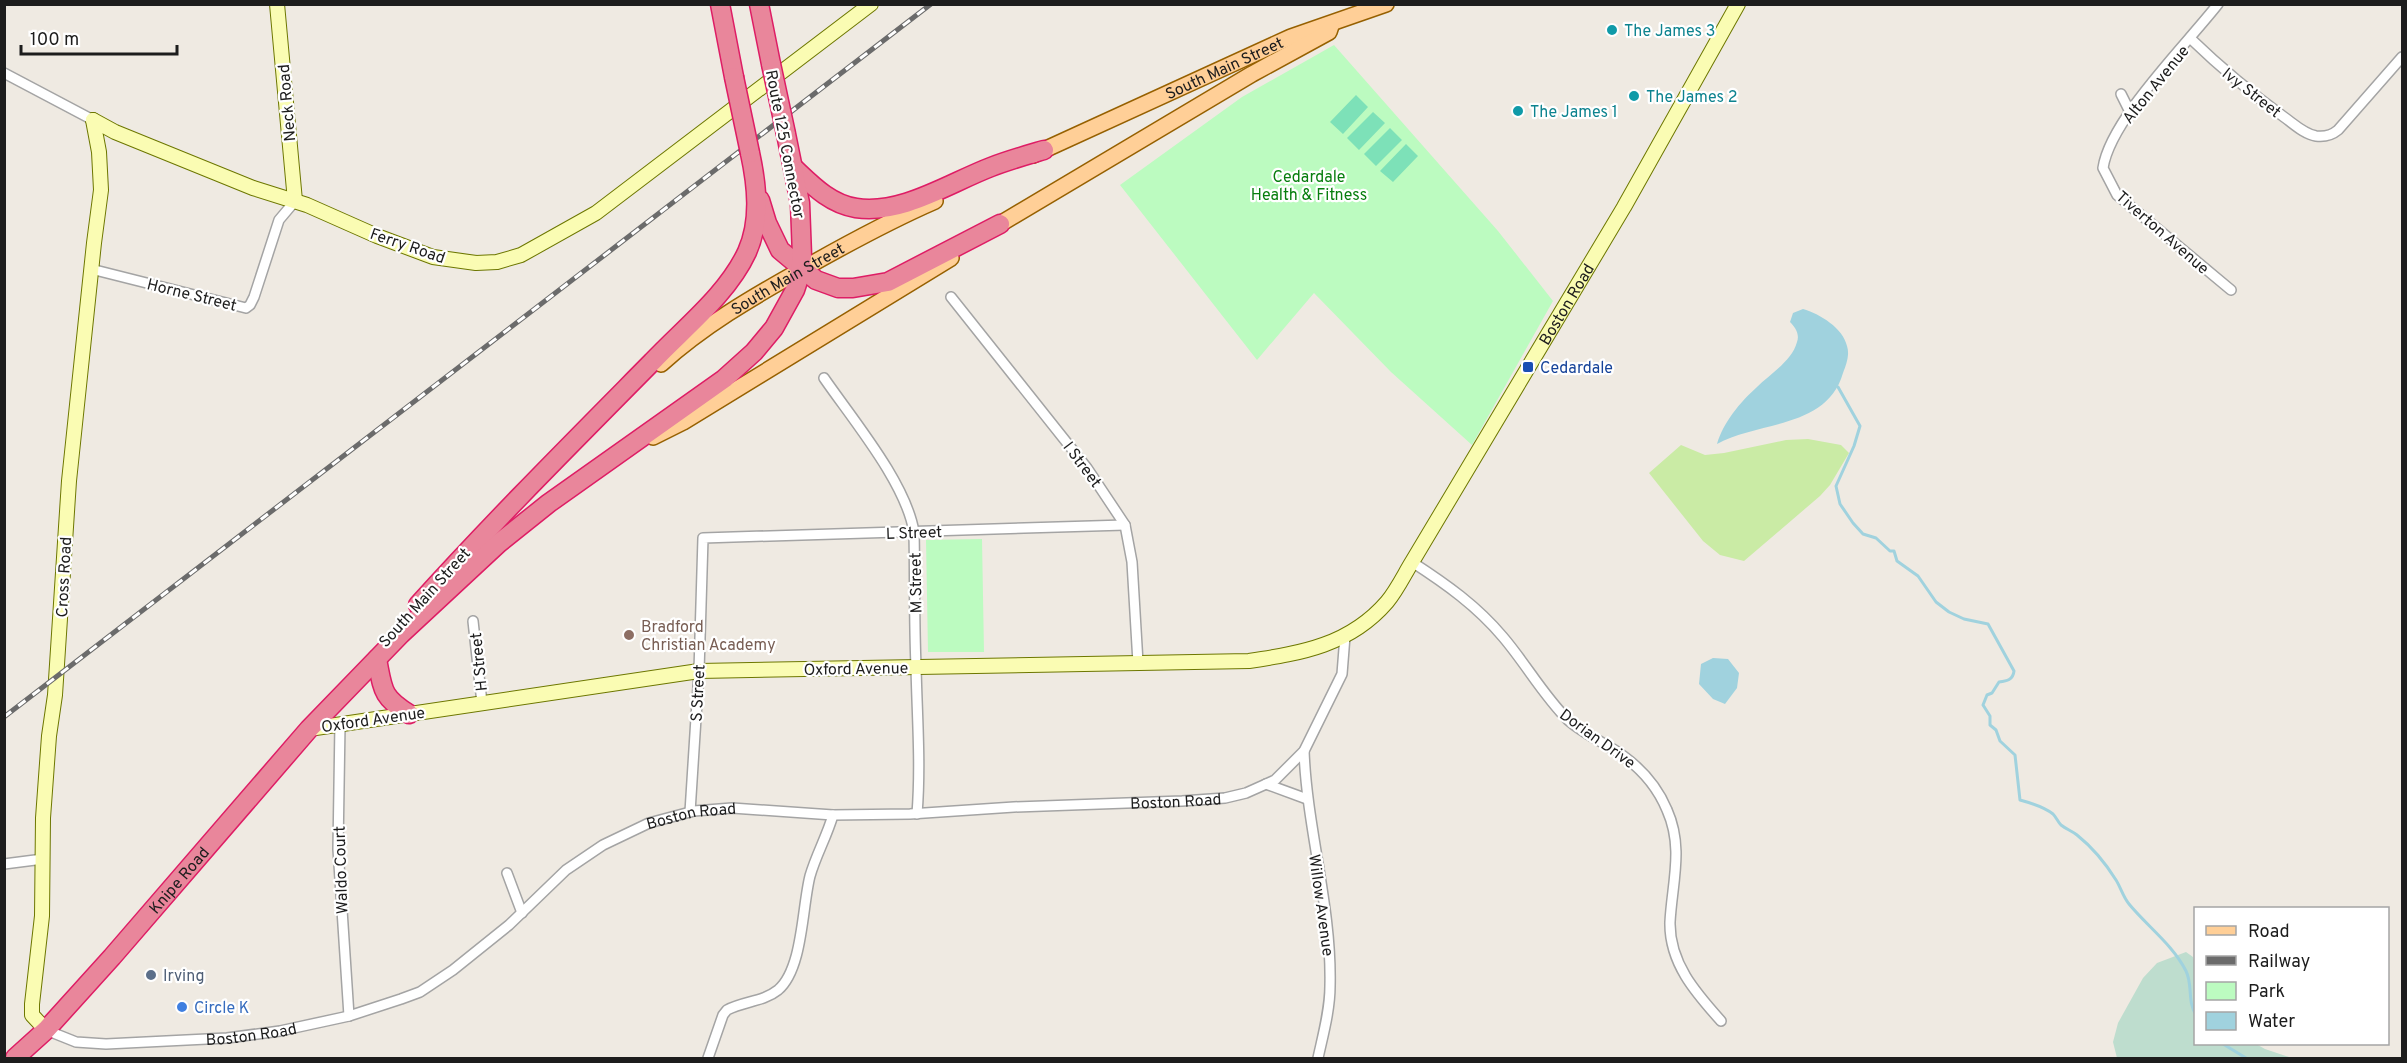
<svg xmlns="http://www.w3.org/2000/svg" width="2407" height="1063" viewBox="0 0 2407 1063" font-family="Overpass,sans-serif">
	<rect width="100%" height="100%" fill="#efeae2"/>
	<path fill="#caeba5" d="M1808 439 1841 445 1849 453 1830 485 1820 496 1744 561 1720 555 1703 541 1649 473 1681 445 1705 455 1724 453 1786 440Z"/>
	<path fill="#beddce" d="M2186 952 2193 957 2195 965 2196 1044H2256L2265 1049 2292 1058H2117L2113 1042 2118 1023 2143 978 2157 963Z"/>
	<path fill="#bcfbc0" d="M1334 45 1498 231 1553 301 1472 445 1391 372 1314 293 1257 360 1120 185 1242 97Z
		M982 539 984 652H928L926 540Z"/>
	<path fill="#7de1b8" d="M1356 95 1368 107 1343 134 1330 122Z
		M1373 112 1385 123 1359 150 1347 138Z
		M1390 128 1402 140 1376 166 1364 154Z
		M1406 144 1418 156 1393 182 1380 171Z"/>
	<path fill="#a0d2de" d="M1803 309C1820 314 1843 328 1847 346 1850 355 1846 365 1843 373 1827 429 1758 421 1717 444 1723 423 1740 402 1757 387 1770 374 1792 361 1797 342 1800 334 1795 327 1790 322L1793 313Z
		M1713 658 1728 659 1739 673 1737 688 1725 704 1713 699 1699 684 1701 664Z"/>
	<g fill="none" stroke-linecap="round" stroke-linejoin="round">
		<path stroke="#a0d2de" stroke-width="3" d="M1838 387 1860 426 1854 446 1836 486 1840 504 1853 523 1863 534 1876 538 1890 551H1894L1897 561 1918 576 1936 602 1949 612 1964 619 1988 624 2014 671C2013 680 2007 681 1999 682L1992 693 1987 695 1983 705 1990 716V725L1996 730 2000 741 2015 755 2020 800C2031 803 2044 807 2053 814 2056 817 2058 822 2061 825 2066 829 2072 831 2077 835 2092 847 2106 864 2116 880 2121 888 2123 897 2129 904 2147 926 2173 945 2186 971 2193 985 2187 1001 2196 1015
			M2223 1044 2246 1058"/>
		<defs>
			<g id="street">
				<path d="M2218 4C2186 45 2110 120 2103 168L2117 195 2231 290"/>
				<path d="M2191 39C2220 67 2251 93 2284 117 2294 124 2304 134 2316 136 2324 137 2332 135 2338 130L2402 57"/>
				<path d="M4 73 93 120"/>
				<path d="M2121 94 2130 112"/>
				<path d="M91 269 246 308 250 305 254 297 279 220 295 201"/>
				<path d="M951 297 1087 468 1125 525 1132 562 1138 663"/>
				<path d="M824 378C853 420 906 483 914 532 915 577 914 621 916 666 917 716 921 764 917 814"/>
				<path d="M1412 562C1446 584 1477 606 1503 637 1526 664 1543 695 1568 720 1579 730 1593 737 1606 745 1633 760 1655 781 1667 810 1684 848 1672 883 1670 922 1669 963 1696 993 1721 1021"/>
				<path d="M473 621 482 703"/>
				<path d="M340 724 338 849 349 1016"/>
				<path d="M1304 751C1307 830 1332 907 1330 986 1330 1010 1323 1035 1318 1058"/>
				<path d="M1266 784 1307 799"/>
				<path d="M690 812 699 671 703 538 1125 525"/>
				<path d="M4 864 43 859"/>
				<path d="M507 873 522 913"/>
				<path id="s1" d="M46 1030 76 1042 106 1044 227 1038 280 1031 349 1016 401 999 420 992 453 970 509 925 566 870 603 845 649 823 694 811 732 808 833 815 910 814 1014 807 1182 801 1225 798 1246 793 1275 780 1304 751 1342 674 1345 636"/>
				<path d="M708 1058 723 1015 727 1010C744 1001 763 1002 778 990 803 969 802 907 810 876 816 855 827 836 833 815"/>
			</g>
			<g id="secondary">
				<path d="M277 4 295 201"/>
				<path d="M93 120 115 132 253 188 307 205 377 236 433 257 476 263 497 262 521 255 596 213 871 4"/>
				<path id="s2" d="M309 729 699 671 1249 661C1302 653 1350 645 1387 602 1397 590 1404 575 1412 562L1624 207 1738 4"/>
				<path d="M46 1030 32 1015V1004L42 916 43 818 49 736 55 695 69 481 94 243 101 190 99 152 93 120"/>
			</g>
			<g id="primary">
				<path id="s3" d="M1033 155 1291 37 1386 4"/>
				<path d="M990 230 1252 74 1329 32 1331 26"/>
				<path id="s4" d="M661 364C703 326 751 298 801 270 845 245 889 221 935 201"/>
				<path d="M653 437 683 422 951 258"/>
			</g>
			<g id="highway">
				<path d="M720 4 734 77"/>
				<path d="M759 4 771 64"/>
				<path d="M794 168C812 185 830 204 856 208 902 215 949 183 991 167 1009 160 1027 155 1044 150"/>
				<path d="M760 200 767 223 780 250 816 280 838 288H853L888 282 1000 224"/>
				<path d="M418 605C493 522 573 442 652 362 684 328 727 295 747 252 761 221 757 185 750 153"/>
				<path d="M377 659C383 689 381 697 409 714"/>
				<path id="s5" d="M15 1058 46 1030 112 957 309 729 401 634 499 543 549 503 724 379 754 352 774 328 795 290 799 278 802 256 800 203 786 134"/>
			</g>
		</defs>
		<use href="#street" stroke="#a4a4a4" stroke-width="12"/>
		<use href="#secondary" stroke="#6d7701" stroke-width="16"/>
		<use href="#primary" stroke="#966000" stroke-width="18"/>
		<use href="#highway" stroke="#de1d65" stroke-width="21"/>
		<use href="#street" stroke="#fff" stroke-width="9"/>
		<use href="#secondary" stroke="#fafcb3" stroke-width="14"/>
		<use href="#primary" stroke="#ffcf97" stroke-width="15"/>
		<use href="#highway" stroke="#e9869b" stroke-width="18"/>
		<defs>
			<path id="rail" d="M4 717 931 4"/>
		</defs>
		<use href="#rail" stroke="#6b6b6b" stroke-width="5"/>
		<use href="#rail" stroke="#fff" stroke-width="3" stroke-dasharray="9" stroke-linecap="butt"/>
		<defs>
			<path id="highway-bridge" d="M771 64 786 134
				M734 77 750 153"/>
		</defs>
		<use href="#highway-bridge" stroke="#de1d65" stroke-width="21" stroke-linecap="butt"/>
		<use href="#highway-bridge" stroke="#e9869b" stroke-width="18"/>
	</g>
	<g fill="#0f9aa8" stroke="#fff" stroke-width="2">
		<circle cx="1612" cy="30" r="6"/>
		<circle cx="1634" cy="96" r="6"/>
		<circle cx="1518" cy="111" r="6"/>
	</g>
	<rect fill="#1a4fb4" stroke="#fff" stroke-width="2" x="1522" y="361" width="12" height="12" rx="3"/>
	<circle fill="#8d6e63" stroke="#fff" stroke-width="2" cx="629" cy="635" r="6"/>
	<circle fill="#5c6f8a" stroke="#fff" stroke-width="2" cx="151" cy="975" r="6"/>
	<circle fill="#3f7fe0" stroke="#fff" stroke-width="2" cx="182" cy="1007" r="6"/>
	<g text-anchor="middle" stroke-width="4.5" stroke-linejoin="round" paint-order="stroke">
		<g font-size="16" fill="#0d838f" stroke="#fff" text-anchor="start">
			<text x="1624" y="36">The James 3</text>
			<text x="1646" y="102">The James 2</text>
			<text x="1530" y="117">The James 1</text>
		</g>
		<g font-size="16" fill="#1d1d1d" stroke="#fff">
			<text dy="6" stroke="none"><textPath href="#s3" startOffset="210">South Main Street</textPath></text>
			<text transform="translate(2155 84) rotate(-51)" y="6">Alton Avenue</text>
			<text transform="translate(2252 92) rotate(38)" y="6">Ivy Street</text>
			<text transform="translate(286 103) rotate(-95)" y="6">Neck Road</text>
			<text transform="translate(786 144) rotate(79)" y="6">Route 125 Connector</text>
			<text transform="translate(2163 232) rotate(41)" y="6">Tiverton Avenue</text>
			<text transform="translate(408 245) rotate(19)" y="6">Ferry Road</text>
			<text dy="6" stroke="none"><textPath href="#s4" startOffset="153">South Main Street</textPath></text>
			<text transform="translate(192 294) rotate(14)" y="6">Horne Street</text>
			<text dy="6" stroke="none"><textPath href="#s2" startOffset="1446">Boston Road</textPath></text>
			<text transform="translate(1083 464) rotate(53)" y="6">I Street</text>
			<text transform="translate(914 532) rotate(-2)" y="6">L Street</text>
			<text transform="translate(63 577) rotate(-87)" y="6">Cross Road</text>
			<text transform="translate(915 583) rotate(-91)" y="6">M Street</text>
			<text transform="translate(424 597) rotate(-48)" y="6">South Main Street</text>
			<text transform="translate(478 662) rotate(-96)" y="6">H Street</text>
			<text transform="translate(856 668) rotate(-1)" y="6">Oxford Avenue</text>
			<text transform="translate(697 693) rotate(-87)" y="6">S Street</text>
			<text transform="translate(373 719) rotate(-8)" y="6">Oxford Avenue</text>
			<text transform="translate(1598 738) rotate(36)" y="6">Dorian Drive</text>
			<text dy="6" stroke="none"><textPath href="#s1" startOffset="1198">Boston Road</textPath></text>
			<text dy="6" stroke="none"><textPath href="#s1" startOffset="712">Boston Road</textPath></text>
			<text transform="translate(340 870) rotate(-92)" y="6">Waldo Court</text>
			<text dy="6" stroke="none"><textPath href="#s5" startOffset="242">Knipe Road</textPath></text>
			<text transform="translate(1322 905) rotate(82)" y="6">Willow Avenue</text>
			<text dy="6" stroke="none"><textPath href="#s1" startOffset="208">Boston Road</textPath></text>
		</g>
		<g font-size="16" fill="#077e0e" stroke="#fff">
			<text x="1309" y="182">Cedardale<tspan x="1309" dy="18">Health &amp; Fitness</tspan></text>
		</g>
		<g font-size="16" fill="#164399" stroke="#fff" text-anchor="start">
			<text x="1540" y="373">Cedardale</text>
		</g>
		<g font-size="16" fill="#785e54" stroke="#fff" text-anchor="start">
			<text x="641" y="632">Bradford<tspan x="641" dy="18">Christian Academy</tspan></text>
		</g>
		<g font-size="16" fill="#4e5e75" stroke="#fff" text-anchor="start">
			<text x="163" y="981">Irving</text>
		</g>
		<g font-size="16" fill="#366cbe" stroke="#fff" text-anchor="start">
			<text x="194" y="1013">Circle K</text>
		</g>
	</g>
	<rect width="2407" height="1063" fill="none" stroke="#1d1d1d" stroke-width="12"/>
	<rect x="2194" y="907" width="195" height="138" fill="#ffffff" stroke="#a5a5a5" stroke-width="1.5"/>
	<rect x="2206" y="926" width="30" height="9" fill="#ffcf97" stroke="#a5a5a5" stroke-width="1.5"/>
	<text x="2248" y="937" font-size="18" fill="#1d1d1d">Road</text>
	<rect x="2206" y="956" width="30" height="9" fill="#6b6b6b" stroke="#a5a5a5" stroke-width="1.5"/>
	<text x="2248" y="967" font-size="18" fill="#1d1d1d">Railway</text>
	<rect x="2206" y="982" width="30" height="18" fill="#bcfbc0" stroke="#a5a5a5" stroke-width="1.5"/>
	<text x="2248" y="997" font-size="18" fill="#1d1d1d">Park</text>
	<rect x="2206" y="1012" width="30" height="18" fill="#a0d2de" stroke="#a5a5a5" stroke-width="1.5"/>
	<text x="2248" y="1027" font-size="18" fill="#1d1d1d">Water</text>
	<path d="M21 45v9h156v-9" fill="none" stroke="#1d1d1d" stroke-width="3"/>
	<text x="30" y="45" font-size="18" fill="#1d1d1d" stroke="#ffffff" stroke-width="4.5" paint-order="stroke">100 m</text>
</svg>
